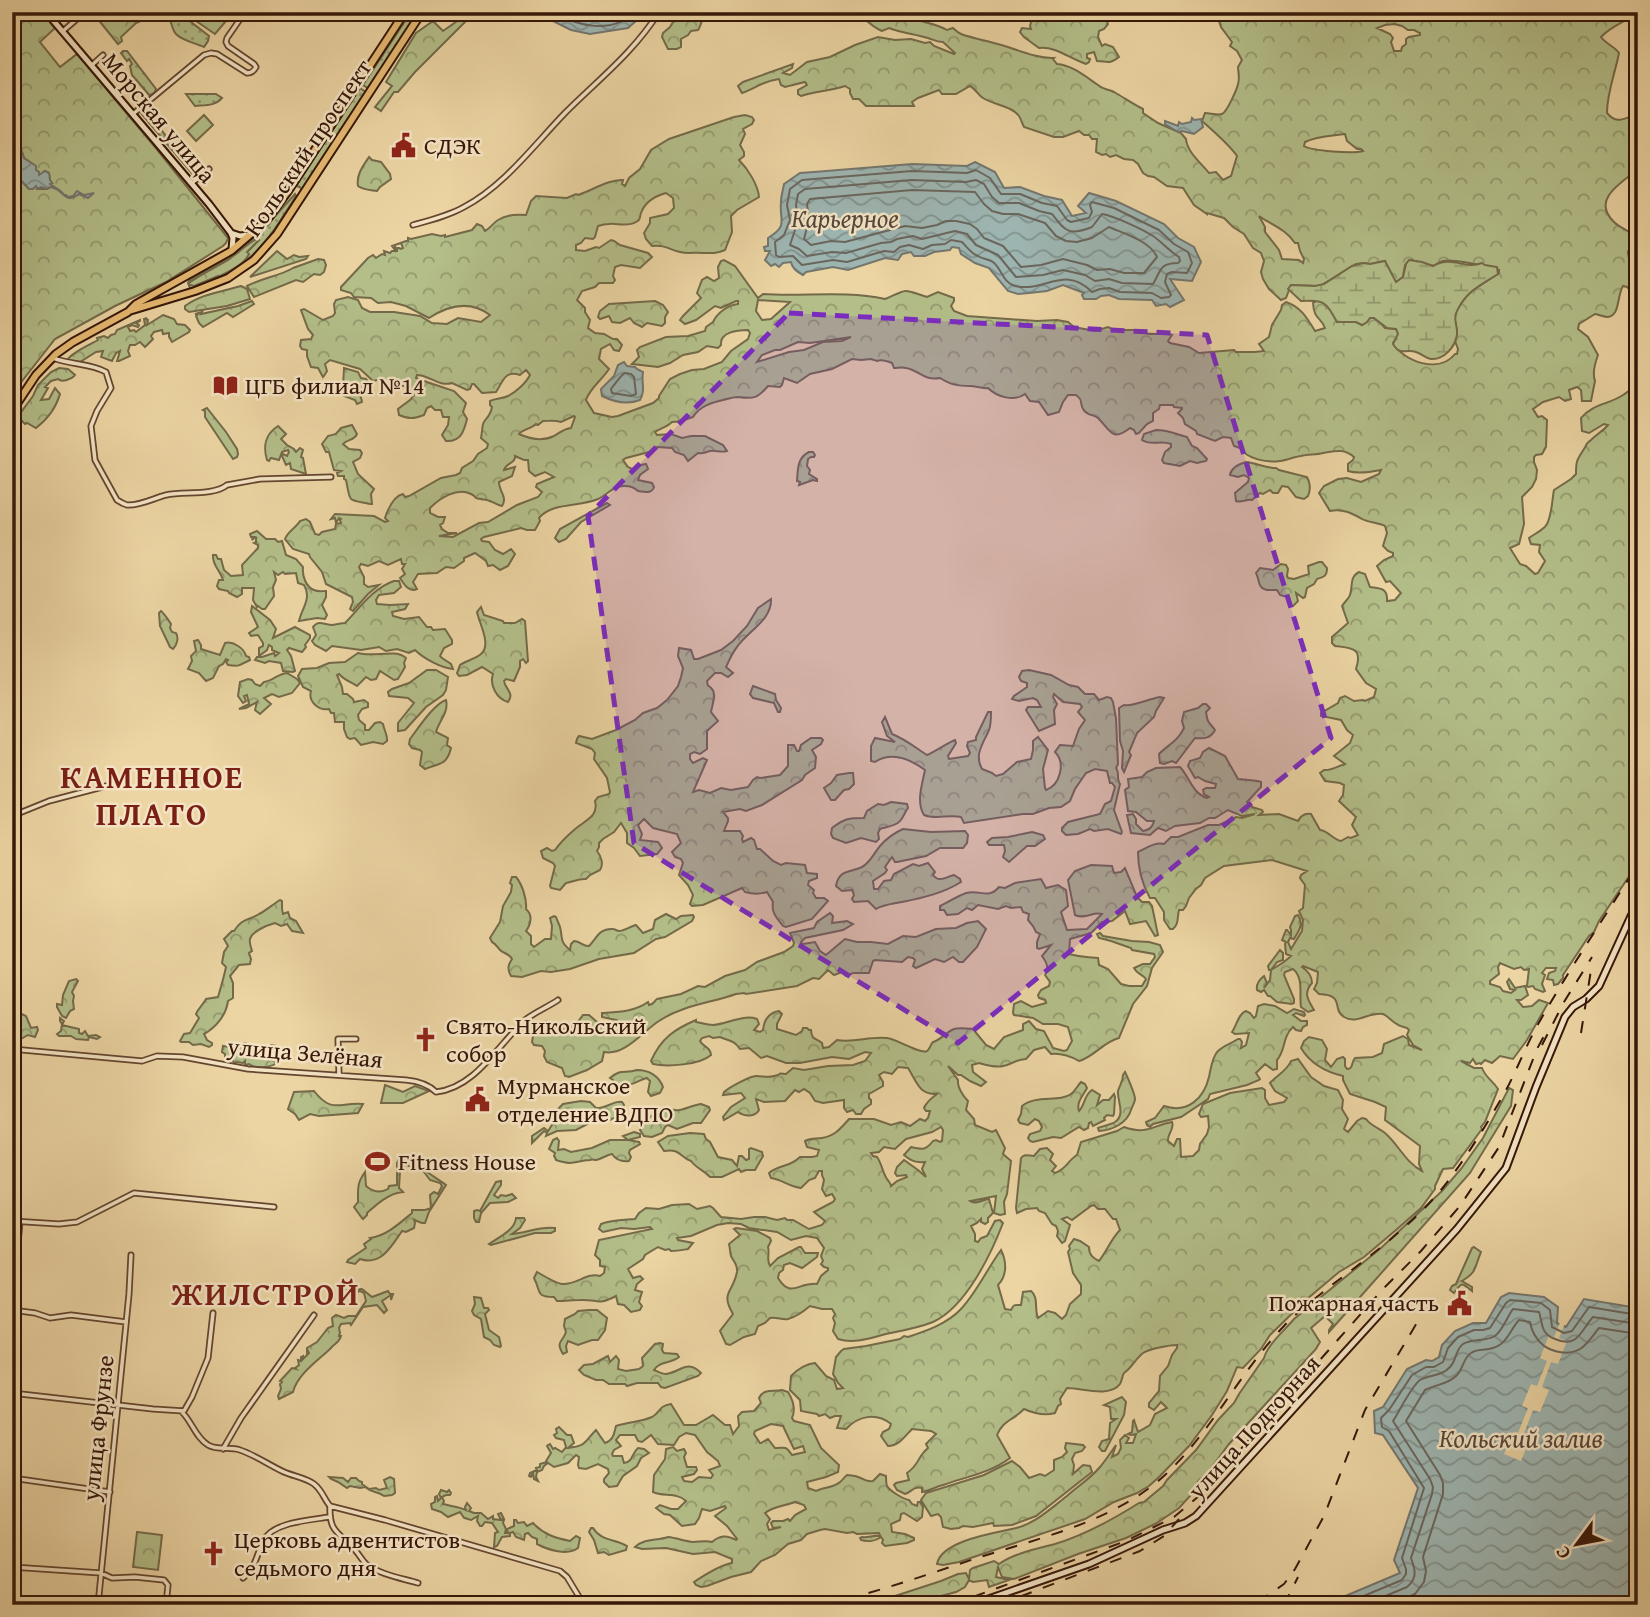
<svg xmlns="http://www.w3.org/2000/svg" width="1650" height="1617" viewBox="0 0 1650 1617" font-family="'Gentium Book Plus',serif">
	<defs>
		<pattern id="grass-dots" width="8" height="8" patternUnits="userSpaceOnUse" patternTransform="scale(1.75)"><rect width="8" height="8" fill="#b3be89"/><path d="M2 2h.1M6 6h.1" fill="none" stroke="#92996e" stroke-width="1.8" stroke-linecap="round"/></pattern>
		<pattern id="forest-crowns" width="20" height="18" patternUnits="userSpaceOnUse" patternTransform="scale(1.75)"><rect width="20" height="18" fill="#b3be89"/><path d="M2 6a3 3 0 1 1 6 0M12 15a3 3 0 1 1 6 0" fill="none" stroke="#92996e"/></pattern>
		<pattern id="wetland-marsh" width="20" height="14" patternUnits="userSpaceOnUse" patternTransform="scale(1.75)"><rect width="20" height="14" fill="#b3be89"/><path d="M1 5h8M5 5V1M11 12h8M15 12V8" fill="none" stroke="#92996e"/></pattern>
		<pattern id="water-waves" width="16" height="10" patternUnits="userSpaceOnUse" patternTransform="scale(1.75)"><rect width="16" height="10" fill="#9db5b1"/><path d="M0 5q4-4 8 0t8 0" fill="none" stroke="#81928e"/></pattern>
	</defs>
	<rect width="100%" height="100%" fill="#ecd4a3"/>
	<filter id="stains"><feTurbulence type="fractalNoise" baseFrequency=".00286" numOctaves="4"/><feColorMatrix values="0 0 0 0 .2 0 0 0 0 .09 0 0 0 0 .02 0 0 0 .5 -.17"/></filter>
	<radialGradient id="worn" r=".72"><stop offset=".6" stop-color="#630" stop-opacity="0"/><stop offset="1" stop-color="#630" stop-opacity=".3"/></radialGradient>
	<path fill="url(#grass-dots)" stroke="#746a49" stroke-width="2" fill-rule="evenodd" d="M155 12H178L209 36 208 41 204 47C197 44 182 40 177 35 172 31 172 23 169 18L156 15 151 17 152 14Z
		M411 12H419L369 89 363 85Z
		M123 51H127L156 89 155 92 150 96 132 75 130 66 132 64 129 59 127 61 121 53Z
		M360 88 366 92 302 191 300 187 296 186Z
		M216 94 222 98C215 106 206 105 195 106L186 94Z
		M151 104 158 111 151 118 198 174 195 177 141 113Z
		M295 194 296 196C264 247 251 267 193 289L190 288 188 283 189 281 232 255 261 232ZM257 238 259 240 246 253V260L224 274 194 286 190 283 238 253Z"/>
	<path fill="url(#forest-crowns)" stroke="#746a49" stroke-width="2" fill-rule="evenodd" d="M12 12H42L55 28 40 42 60 67 77 54 155 147 228 238 226 243 223 246 166 282 115 306 55 339 15 390H12V176H17L29 189 36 186 37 189H47L52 186 49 183H52L50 180 49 173 45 171 39 176V172L36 171 35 166 24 158 22 152H17L18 147 12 142Z
		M92 12H151L148 18 136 23 121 37 122 41 118 44Z
		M470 12H475L415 72 398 92H394L381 111 375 107 392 86 386 82 416 33 433 21 443 31Z
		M684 12H729L724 15C718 13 705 14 702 21 700 25 700 28 698 30L691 31 688 35 681 39V47L677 49H668L662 37 663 33 670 27 673 22 678 20 679 17Z
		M857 12H900C914 23 932 21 947 30L953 28C956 31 957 32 961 34 972 38 983 40 994 43 1012 47 1035 59 1054 58L1053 59 1057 64C1072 65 1086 77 1098 85 1102 89 1108 89 1114 92 1123 97 1133 104 1143 109V113L1158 123 1181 133 1186 139C1187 152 1201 163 1209 173L1216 172 1223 180 1231 176 1237 156C1231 147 1210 128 1202 121L1205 113C1210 113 1218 116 1222 114 1227 112 1237 89 1238 84 1240 79 1238 71 1238 67L1242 60 1237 51 1230 46 1232 42 1221 27 1216 12H1420L1440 18 1443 12H1638C1626 22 1612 25 1601 37 1606 44 1614 46 1619 53 1615 74 1607 92 1607 113 1618 126 1625 117 1638 114V169C1623 182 1590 199 1614 222 1620 228 1628 230 1633 235 1635 242 1634 247 1628 251 1628 258 1631 265 1638 268V293L1634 294 1627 287 1623 286C1617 295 1620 316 1608 317 1604 317 1600 315 1595 314L1579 324 1578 329 1588 337 1598 355C1595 363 1592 373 1595 381L1591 401H1582L1581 390 1577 387 1569 390 1571 399 1565 401 1559 397 1543 402 1533 409 1538 417 1542 416 1547 420 1546 447 1542 454 1536 455 1534 457V462L1537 470 1536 479 1532 487 1522 497 1524 524 1519 544 1510 548 1520 564 1526 566 1535 574 1538 573 1545 561 1539 552 1540 545 1531 544 1529 538C1534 534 1544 530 1547 524 1552 514 1552 500 1554 490L1571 479 1576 474C1576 460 1577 460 1584 449 1589 441 1584 446 1591 440 1597 434 1603 431 1608 425L1604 424 1589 433 1582 431 1581 418C1592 404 1610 404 1623 395 1628 392 1633 387 1638 384V553L1634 555C1632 569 1636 586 1638 599L1635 602 1638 605V863L1599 921 1594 932 1589 936 1563 975V978L1558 984 1554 985 1553 980 1547 979 1549 973 1555 971 1556 968H1546L1542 973 1545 975 1542 984 1545 991 1543 992 1535 989 1533 986 1528 987 1527 986 1529 969 1524 970 1521 967 1514 969 1500 963 1498 967 1499 974 1490 981V984L1500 987 1503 991 1511 993 1515 990 1510 989 1507 982 1509 979 1515 988 1525 986 1528 995 1521 1000H1517L1523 1007 1532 1006 1539 1000 1548 1003 1527 1040 1513 1059 1500 1056 1492 1063 1485 1060 1481 1064 1480 1063 1476 1064 1473 1059 1470 1063 1461 1061 1474 1068H1482C1486 1078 1492 1080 1498 1089L1485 1122 1481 1127 1482 1129 1453 1168 1443 1169 1435 1186V1189L1421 1208 1396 1230 1364 1257 1339 1272 1307 1299 1270 1335 1261 1349 1243 1368 1237 1367 1227 1391 1212 1415 1189 1446 1159 1477 1149 1486 1137 1493 1114 1502 1085 1519 959 1562 943 1565 937 1564C941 1541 994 1533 1012 1529 1034 1525 1050 1509 1067 1496 1078 1486 1091 1478 1100 1467 1106 1460 1111 1452 1116 1445L1112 1457 1118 1454 1121 1448 1120 1440 1125 1435 1129 1438 1126 1443H1133L1136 1434 1131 1435 1128 1434 1132 1432 1133 1421 1134 1420 1138 1432 1150 1425 1155 1414 1167 1408 1161 1402 1154 1410 1149 1407V1403L1159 1391 1160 1376 1168 1366 1172 1355 1177 1348V1345C1169 1345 1149 1349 1143 1353 1136 1358 1132 1368 1124 1373 1122 1376 1122 1381 1120 1384 1110 1398 1081 1388 1067 1388L1060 1399 1061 1404 1058 1406 1055 1413C1045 1416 1033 1413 1024 1409 1014 1420 1002 1421 997 1435L1010 1458C990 1473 965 1477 943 1485 935 1487 929 1491 922 1492V1488C913 1486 912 1492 905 1494L897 1490 894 1485 896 1483 909 1480 907 1473C920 1464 917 1457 928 1448L926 1444 936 1434 931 1431 912 1429C905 1436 899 1446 888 1446L881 1436 883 1432 889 1429 891 1424C876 1412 858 1416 846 1429L837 1428 841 1416H835L830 1418 825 1414 819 1416 817 1414 801 1411 800 1400 790 1390 791 1376C798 1369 805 1364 815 1363L826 1376 834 1380 837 1389 843 1388 838 1383 833 1374 836 1357 841 1351 844 1349 866 1346 900 1339 904 1336 908 1337C926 1331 947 1324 961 1309 977 1292 987 1269 1001 1250 1007 1262 1007 1276 998 1285L1005 1309 1011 1310C1014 1304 1014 1305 1021 1305L1023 1292 1031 1291C1039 1297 1034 1309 1038 1318L1048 1311 1055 1313 1062 1319 1066 1315 1070 1304 1081 1294V1285L1073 1273 1068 1252 1070 1249 1069 1246 1074 1239 1080 1241 1089 1247C1089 1255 1093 1258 1099 1261 1107 1251 1111 1239 1120 1230L1116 1219H1113L1105 1209H1098L1094 1205 1091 1206 1072 1220 1067 1217 1062 1219 1070 1225 1065 1241 1062 1243 1057 1236 1058 1231 1056 1226 1052 1224 1045 1213 1039 1211 1037 1208 1026 1209 1017 1213 1016 1208 1021 1158C1025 1153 1029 1156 1034 1156L1040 1149 1047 1148 1053 1154 1050 1160 1056 1166 1052 1171 1055 1173C1067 1169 1068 1160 1077 1155L1081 1142 1117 1131 1124 1127C1147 1135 1151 1126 1172 1122 1175 1129 1167 1134 1168 1141L1174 1146 1177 1139H1180L1181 1157 1193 1156 1199 1150 1200 1144 1207 1134 1209 1127 1208 1116 1201 1117 1199 1114 1203 1104 1230 1093 1262 1088 1265 1090V1098L1269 1105 1284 1102 1287 1098 1275 1091 1270 1083C1277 1075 1287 1071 1291 1061L1298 1059 1311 1077 1324 1086 1338 1090 1343 1100 1342 1109 1348 1119 1344 1129 1348 1132 1357 1121 1362 1118 1366 1119C1371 1126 1379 1128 1385 1133 1398 1144 1406 1163 1422 1171L1419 1164 1420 1146 1385 1120 1386 1107 1375 1102 1350 1094 1343 1080V1076C1326 1072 1310 1063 1301 1048L1304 1041 1309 1037 1322 1040 1327 1049 1325 1060 1331 1067 1337 1059 1343 1057 1345 1059V1066L1347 1069C1354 1069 1351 1061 1355 1058L1373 1057 1382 1053 1384 1044 1403 1036 1408 1039 1409 1045 1422 1050 1413 1045 1407 1035 1409 1030 1407 1028C1405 1027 1398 1026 1397 1024 1392 1022 1388 1016 1383 1014 1370 1011 1357 1025 1344 1017 1331 1009 1346 995 1319 994L1314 989 1317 983 1318 972 1303 966 1302 967C1308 971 1312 976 1312 983 1303 993 1308 1000 1314 1010L1308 1012 1301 1007C1299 994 1304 978 1293 969L1285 972 1284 975 1294 999V1003L1292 1004 1277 1002 1270 996H1268L1264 990 1261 992 1257 990C1256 984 1260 979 1264 976L1267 983 1264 988 1270 980 1271 970H1269L1268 966 1280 950 1283 953V960L1277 962 1271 970 1284 962 1291 956 1286 954 1285 944 1286 942 1282 940 1286 930H1287L1291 935V930L1290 927 1295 916 1298 915C1304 924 1299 931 1294 939L1290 938 1288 942 1291 949 1302 931 1303 920 1299 911 1303 908 1305 885 1300 878 1301 875 1307 871 1272 860 1224 866 1205 878 1201 885 1196 889 1189 898 1186 906 1183 910H1179C1177 918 1179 924 1173 929H1170L1164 920V912L1155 898H1150C1142 884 1138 868 1138 852 1147 848 1154 842 1164 844L1171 837H1178L1208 825H1219L1236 817 1242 818 1255 814 1242 816 1228 810 1215 818H1209L1200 823 1175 826 1166 831 1158 828 1150 835 1131 833 1127 815 1133 814 1136 819V824L1143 831C1149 830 1153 827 1154 821H1147L1136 812 1128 811 1125 790 1129 787 1128 779 1142 777 1147 772 1156 768 1180 767C1190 778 1192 793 1207 798L1209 797 1204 794 1203 790 1206 788H1215L1216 784 1205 781 1198 777 1195 778 1188 766 1190 761 1200 758 1203 752 1209 748 1225 756 1238 779C1245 780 1255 780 1261 782V787C1256 792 1252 797 1247 802L1252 807 1262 810 1263 812 1259 815 1279 814 1298 821C1301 815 1305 813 1311 814L1320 830C1329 831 1332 839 1341 841L1348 837 1351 838 1358 835 1352 825 1356 817 1339 801 1343 795 1344 785 1340 783 1325 781 1320 773 1324 770C1331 771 1338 766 1345 764L1334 756 1350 743 1353 735 1347 730 1341 720 1321 716V713L1338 703 1340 698 1345 696 1354 701 1363 700 1365 701 1374 697 1376 689 1366 683 1356 669C1363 648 1352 648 1335 646L1332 643V637L1348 623 1342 606C1344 603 1347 600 1349 597 1354 588 1348 578 1359 572L1365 574 1370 587C1380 588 1388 588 1387 601L1395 600 1401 593 1390 581 1386 582 1377 566 1384 560 1393 556V553L1388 551 1383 546 1387 533 1385 526C1379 523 1367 522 1362 519 1353 514 1343 508 1330 511L1319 493 1324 486 1338 479 1347 478 1361 482 1379 474 1381 470C1371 472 1357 474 1348 471V464L1353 460 1354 457C1344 448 1335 451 1323 453 1316 455 1308 454 1301 456 1294 457 1287 460 1280 461 1267 463 1247 459 1240 448L1234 446 1231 438 1223 437 1215 441 1197 434 1196 431 1185 424 1183 418 1178 413 1182 409V408L1174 407 1173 405H1160L1159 409 1153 413V421L1147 424 1139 433 1136 434 1134 430 1130 428C1112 442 1111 431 1098 418 1093 414 1087 416 1083 409 1079 402 1084 401 1076 395H1068L1063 402 1059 412 1048 415 1039 402 1030 401 1025 394C1014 402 997 397 988 388 982 389 976 386 970 386 958 386 951 385 940 378 923 381 919 370 906 368 902 367 898 368 894 368L892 363C887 361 882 359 877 361L871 359 861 360 852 359 832 369 810 374 797 383 784 378 782 385 780 387 768 386C757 399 753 399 738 397 734 397 731 398 727 399 714 402 700 405 693 417 685 420 679 422 672 422 667 427 661 428 655 432L657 435 671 434 682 438 691 436H705L723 445 727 451C721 453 716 450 710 451 705 452 704 454 698 453L688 461 684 455 675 452 672 448 657 447 649 452 626 458 623 460 628 467 634 470 641 465 646 464 648 469 640 475 638 480 652 483 654 487C652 494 644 492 638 491 633 486 625 485 617 487 610 490 605 496 598 499 580 507 552 502 539 518L540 521 535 530H527L521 528 484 537 481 539 482 541 489 542 495 550 503 554 511 549 515 554 508 566 500 570 493 565 488 566 486 561 475 553 464 558V561L454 568 446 567 437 573 418 574 413 582 417 589C409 593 404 584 400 578L405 574 402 569 405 564H402L401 559 388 565 379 561 368 566 361 564 359 567 364 577V584L368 587 379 585 368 594 353 611 350 609 353 602 352 597 326 584 322 572 310 557 309 554 293 549 285 539C288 531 296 528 300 521L306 519 310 522 315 534 319 535 322 532 335 529 336 524 341 523 340 520 341 519 339 518 336 523 335 518 331 519 335 514 374 516 385 522 388 521 385 518C388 509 394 496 403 494L405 497 409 496 441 478 456 475 460 473 462 468 473 461 478 454 487 448 488 444 481 438C482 433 482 429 483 424 485 418 490 418 492 407L490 405V401C496 398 502 399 508 396 516 392 526 383 530 375L526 370 520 375C504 370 503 382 496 392L482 393 474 384H472L470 389 467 390 452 383C439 387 429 375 417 375L416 378 421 380 454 391 466 403 463 412 467 419C464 431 461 442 446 441L442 435 448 425 449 417H443L441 410H435L431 406 427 408 424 415C414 419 408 419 399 415L398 409 410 400 414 395 406 387 395 382 387 385 383 379 373 381 360 369 330 360 325 364 327 371 324 376 323 377 318 368 311 367 307 356V350L302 349 300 346 301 340 311 339 313 335 308 329 301 310 304 309 323 320 333 316 335 313 334 304 336 300 348 297 358 300 362 308 370 312H394L420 316 432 323 447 324 458 318 481 322 490 315C470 300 449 305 429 318L406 306 391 302 378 303 371 298 354 297 351 293 341 290V287L368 258 373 255 376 258 382 254 385 255 384 251 390 253 392 251H397V248H399L401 249 403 248 401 243 395 245V250L392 246 406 241H408V238L411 239 432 234 441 236 445 235V237L472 230 477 224 482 226 485 231C491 228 493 223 498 220 506 215 516 214 526 215L531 201 536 196 567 198 576 194 578 195C591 191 609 179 623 180L622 184 625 186 629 178 640 169 651 150 669 139 734 117 745 115 752 117 754 120 752 124 743 129 745 134 740 145 744 152V156L739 160C748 169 758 185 759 197L737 210 731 216 732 232 725 250C716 254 712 253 703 253 695 252 688 254 680 252 667 249 667 245 652 246L646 239 644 233 650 223V218L668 214 674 208 673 198 666 193C655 196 645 202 641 213 639 219 641 219 636 222 628 227 617 223 609 224 605 224 601 225 598 226L595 237 593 239 585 238 581 243 576 245V250L585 251 596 247 599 248 611 240 614 241 620 245 648 253 652 257 640 268 621 265 615 267 613 276 615 280 613 283H599L595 287 582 291 577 300 585 308V312L590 320 588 328 595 333 604 334 613 339H617L622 345 619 351 614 350 610 344 601 349 599 359 609 369C601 381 590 388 586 400L594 413 612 417 618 416 653 403 659 398V396L670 379 680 374 692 370 704 369 722 362 731 351 748 339 750 333 748 330C737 330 720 332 721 345L718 348 707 346 698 352 683 355 670 363 658 367 632 364 639 357 637 350 640 347 666 337 688 336 705 331 706 327 713 322C717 313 728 305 738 304V301H736L721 308 715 306 696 320 685 324 680 320 683 316 701 298 697 293 702 280 707 277 714 281 719 278 718 267 721 261 724 260 735 266 758 298 763 294C803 297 843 290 885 299 910 288 902 289 927 297L938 292 954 298V301L951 306 954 311 967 316 1037 321 1057 320 1068 322 1074 327 1095 331 1108 327 1114 330H1133L1149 334H1168L1172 335 1168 341 1170 343 1189 347 1199 353 1234 350 1236 352H1255L1264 351 1259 344 1269 337 1272 325 1281 310 1282 305 1286 302C1301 307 1307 318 1315 331L1325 328C1321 317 1314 320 1313 303L1318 300 1329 305 1337 322H1356L1362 325 1367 322 1371 317 1378 320 1385 328 1396 329 1399 334 1393 343C1404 362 1439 374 1455 354H1457L1458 349 1455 341 1457 331 1454 316 1458 307 1467 294 1499 273V270C1488 266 1453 259 1443 261 1440 262 1435 265 1433 266L1411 260 1405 265 1403 277 1396 282 1390 274 1385 261 1370 264 1364 263 1356 264 1320 286 1291 285 1286 298 1281 300 1269 289 1263 279 1261 272 1264 261 1261 253 1253 248 1244 234 1233 227 1224 218 1207 213V214L1194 205 1183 188 1167 186 1154 177 1148 176 1143 173 1138 164 1133 160 1124 159 1116 155 1110 157 1106 154 1102 155 1096 152 1097 139H1092L1089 135H1084L1079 131 1063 137H1054L1024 127C1022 123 1021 119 1019 116 1012 106 994 105 983 98 978 95 976 89 970 86L956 94H942L939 90 918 98 912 102 914 106C897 106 882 106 866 106L859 99H853L850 93V89L845 86C831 91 816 91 801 96L798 94V90L807 85 805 82 785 87 781 85 779 79C762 81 757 88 742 93L738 86 743 82 793 64 792 68 783 73 790 75 807 62 830 57 855 45 878 37 895 40 911 39 925 43 930 42 934 46 954 54 955 53 943 42C936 42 934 40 928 38 915 34 902 33 889 28L882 31C872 27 865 19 857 12ZM1394 24 1402 26 1408 30H1414L1420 33V35L1409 37 1406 39V44L1402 47 1401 51H1394L1391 42 1393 38 1390 34 1377 28 1385 25ZM1345 134 1347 141 1357 149H1361L1363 151C1353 154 1312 151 1304 146L1305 142C1317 136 1331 136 1345 134ZM1259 216C1270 224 1286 229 1295 243H1298L1300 251 1304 259 1303 263 1299 260 1282 259 1279 250 1265 232V227ZM758 300 790 302 771 319 762 320 756 311ZM851 337 842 341 823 342 804 350 789 352 757 362 762 355 775 350H780L798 342 810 343ZM574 416 575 417 571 428C563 429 561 432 554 436 542 442 530 439 519 434 523 429 531 429 536 424L538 425 543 421C549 421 555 420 561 422ZM515 456 524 460H528L529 471 535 476 545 472 554 477 537 484 536 487 542 492 538 497 517 505 488 522 479 523 453 537 439 536 457 533H448L442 529 440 525 443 523 445 517H438L430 513V508C440 498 457 487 471 494 479 498 472 498 481 499 483 500 485 499 487 500 492 501 496 505 502 506 508 497 499 492 499 482L512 476 515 467 504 470C506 463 516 463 515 456Z
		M1034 12H1059L1058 14 1062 17 1066 13 1061 12H1111L1107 14 1106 19 1108 24 1104 29 1099 31 1098 37 1102 46 1105 44 1113 47 1119 57C1109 65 1107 61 1097 61L1094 52 1087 54V58L1090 59 1089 62 1086 64C1070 59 1056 46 1039 48L1024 37 1020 32 1022 28 1031 29 1030 26Z
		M369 157 372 160 381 162 390 174 391 179 380 187 377 191C371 190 363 190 358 186 356 175 363 166 369 157Z
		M258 238 259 240 247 252 249 254C244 265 228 272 218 277V276L194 286 190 285 189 283C201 274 215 268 228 260 239 252 247 244 258 238Z
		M277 251 287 259 294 255 299 257 308 256 306 259 250 277Z
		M318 259 324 260 326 265 324 272 320 275 314 274 303 282 296 280 254 297 247 286C262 278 280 276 293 268Z
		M241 286 247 289 250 299 227 306 189 312 185 309V306C201 294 221 292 241 286Z
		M252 301 254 304 233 317 227 313 203 327 199 323 196 316 198 314H195L202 312 201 314 238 306Z
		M655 301 663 305 668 312 665 317V323L662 326 647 323 642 327 634 323 630 318 620 323 612 322 609 316 600 319 598 317 600 311 609 304Z
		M163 315 174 319 177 324 185 325 190 330 189 332 172 342 169 337V333L163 334 162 330 154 332 151 336 153 339 145 347 140 342 135 345H130L128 351 130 356 119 361H117L120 351 116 353 112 361 101 357 103 351 96 352 80 362H70L68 359C73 352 89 345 98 340L97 338 104 336 108 338 111 335 115 334 117 330 140 320V321L136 323 139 325 138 327 132 325 128 327 130 331 134 330 136 332 145 325 144 319 147 318 146 319 148 320 147 325Z
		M59 368 68 369 75 375C72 379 62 383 58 379L51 381 45 387 48 388 41 400 49 399 55 388 60 394C56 408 49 418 36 428L27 423 25 424 21 420H18L19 415 33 396 38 385 51 372Z
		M344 368 358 372 361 378 366 379 370 385 360 393 362 402 357 404 355 400 344 396 347 388 343 387Z
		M207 408 226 432 237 449 238 454 237 457 233 459 205 417V411L203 410Z
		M352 425 357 434C354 441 347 439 343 444L349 449 360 450 362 453 360 458 353 462 358 474 374 489 371 494 372 504H370C346 499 351 503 346 480L344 479V476H338L337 473 341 471 334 470 329 452H326L322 444 328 436C338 433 334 436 341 428Z
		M278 426 286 434 281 439 287 445 294 449 296 452 300 448 303 450 301 457 303 458 306 474 291 469 290 463 286 465 282 456 283 454 287 456 289 452 288 450 282 452 279 460 271 458 269 461 267 460C263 447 265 434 278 426Z
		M1156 430C1168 430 1176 434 1187 437L1192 446 1197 448 1207 459 1206 461 1197 463 1190 461 1180 466 1164 463 1162 460 1165 452 1171 447V444C1161 440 1150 446 1142 440L1144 434Z
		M809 452H813L815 455 814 457H811L808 459 807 466 810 470 809 474 817 479V481L813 480 799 485 800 482 797 481C798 469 797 458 809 452Z
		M1246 462C1256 463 1266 468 1276 468L1279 470 1307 477C1310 482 1311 490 1308 496L1304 499 1296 497 1288 487 1282 486 1278 493H1273L1270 490 1263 494 1260 493 1252 500C1246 499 1241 503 1236 501L1235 493 1248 482 1249 478 1244 475 1238 477 1230 475C1231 468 1239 464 1246 462Z
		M607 503 610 505 581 522 566 539 559 542 555 538 560 529Z
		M257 531 266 539H275L278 542 282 541 286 555 296 559 303 567C302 576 306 587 314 590 318 592 322 591 326 591V597L322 605 327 615 325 619 317 618 299 621C302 608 312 598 304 585L298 583 296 573 285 574 283 572 278 575 274 572 276 580 273 587 274 596 265 609H262L258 606 257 607 253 600 254 588H242V594L237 597 229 593 228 591 219 589 217 586 219 580H223C220 570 212 565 213 555H216L218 559H221L224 570 231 576 243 575 242 565 258 548V545L254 543 256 542V538H257L255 537 252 540 253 537H251L250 534Z
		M1319 562H1322L1327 568C1327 577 1323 577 1317 579L1314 584 1307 588 1305 597 1303 598 1296 593 1298 601 1293 606H1291L1287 597 1280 595 1277 590C1273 590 1270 590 1267 590 1257 588 1260 580 1256 573L1260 568 1273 570 1281 564 1286 565 1288 569 1287 576 1288 578 1294 579 1309 574 1308 566Z
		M394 581H399L401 587 394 593 379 595 376 600 377 604 390 605 408 604 405 609 392 612 393 616 404 619 419 617 427 627H431L433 630 445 629 452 640V644L444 648 440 656 442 658 451 664 453 669C441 668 423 658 415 650L409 653 397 649 386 651 379 647 361 650 332 646 326 651 315 645 312 641 316 635 313 627C319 620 322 624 331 625 335 625 341 623 345 623 359 609 373 588 394 581Z
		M771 599C772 620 748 631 737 647 732 653 729 661 726 667L733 673 728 677 721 673H715L707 681C709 690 706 682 712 689 717 694 712 705 711 712L718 721 707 731V749L700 754 694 752 690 754V759L693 763 703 758 707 760 693 792 699 790 710 793 721 788 731 790 748 787 753 780 757 777 760 778 780 775 788 766V745H794L797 751H799L801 745 811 738H821L823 740 821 744 812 750 816 757 815 768 805 775 802 780 762 805 746 811 740 809 723 812 728 818V821L724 831H740L743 836 742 839 743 842 751 838 754 840 757 849H760L773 861 781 865 786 863 805 865 807 873 817 874V878L809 881 808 885 814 890 813 893 816 898H824L828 901 812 919 786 927 783 926C777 918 771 913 773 902L767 892C761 894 752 894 745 892L742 888 703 905 692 906 690 904 693 895 688 885 679 875 683 863 681 859 675 857 672 852 681 843 677 834 653 828 644 819 638 825 642 834 640 840 658 842 662 848 657 854 640 856 634 848 627 843V833L621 823 614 832 603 839 599 843V847L597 851C601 856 604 864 600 870L590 875 586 879C579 878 573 882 566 883L560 890 551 888 550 886 555 866 553 863 543 858 541 851 547 848 552 851 555 850C560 843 567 836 574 830 585 820 599 817 595 801L598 797 609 794 610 792 607 778 594 759 595 753 592 749 576 743 577 739 579 736 592 739 616 730 635 720 643 713 657 708 667 700 678 686 681 677 683 668 678 656 679 648 691 650 694 659H698L721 650 733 641 747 626 758 608Z
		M252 606 270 620 276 629 273 638 295 627 310 635V638L305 645 306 647 302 652 289 648 287 650 291 656 295 671 293 672 283 671 281 663 269 661 265 663 255 660 257 657H262L274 653 275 656 279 653 272 650V647L269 645 267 650 259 656V648L263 646V643L258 635 251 636 249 633 258 627 251 612Z
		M481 607 484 615 503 621 504 623H515L522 619 525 621 528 661 526 663 523 659 520 661V667L514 681 506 679 504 681C505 689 515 693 508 702 497 699 489 685 493 674L482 667 467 675 459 676 457 673 460 665C466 661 475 659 481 654 492 645 479 623 477 612Z
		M161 611C165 614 168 620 171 624L170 628 172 632 176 633C179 638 177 645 173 649L170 647 160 626 159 613Z
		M198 640 201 645V649L220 655 225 643C233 641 244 648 246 656L249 657 250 660C239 665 241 667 228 665L226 662 228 660 226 659 223 664 219 666 213 678 206 681 199 673 188 669 192 661 191 656 196 651 194 641Z
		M358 653C374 658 395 648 406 658L404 663 405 667 398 679 394 680 380 671 376 679 371 680 366 677 357 686C351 682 344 680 339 674L337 675 342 687 343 694H347L353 699 354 702 364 700 368 703V707L362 709 358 715 359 720 365 725V730H369L375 723 380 722 383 724C384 730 388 736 387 741L383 744 373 742 361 745 355 738 350 739 347 737 344 729V722H335L334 713H331L329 709C318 711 308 701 311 691L303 687 298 676 302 669 317 668 329 663 345 662Z
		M427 670H436L448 677 446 690 443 695 426 707 405 730 398 731V723L414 703 408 698 389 696 388 692 392 689 409 683Z
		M1029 670 1051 675 1069 685 1078 687 1085 694H1094L1099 700 1107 697 1111 698 1113 702 1116 718 1118 764 1116 768C1120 773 1116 779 1120 784L1114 810 1122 832 1121 834 1108 829 1094 831 1090 829 1078 834 1066 835 1062 831V828L1068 822 1100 814 1105 804 1111 801 1115 787 1112 783H1110L1107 771 1095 769 1086 773 1075 789 1070 801 1061 807 1049 808 1033 814H1023L964 823 961 817C948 814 936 820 924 815 916 802 922 785 925 770 910 759 892 751 875 762L871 761V746L875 738 895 742 887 736 882 722 885 717 892 734C905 739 916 748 927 755 934 752 951 741 955 740L956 743 948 756 949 759 968 756 970 753 967 746 968 742 976 740V737L988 712H991C991 718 991 725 989 730 983 744 974 754 982 769L992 773 996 776 1003 774 1017 762 1031 759 1033 750V741L1038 737 1048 750 1043 769 1045 788 1046 790C1060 785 1066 763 1055 752L1060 745 1073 746 1079 729 1085 720 1078 712 1082 707 1080 704 1063 702 1054 694 1053 697 1057 704 1054 710 1055 724 1039 731 1026 710 1028 707H1041L1037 700 1033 698 1019 701 1012 699 1014 696 1027 687V683L1021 681 1019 677 1022 671Z
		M287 673 297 679 300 683 292 693 279 697 272 694 264 698 271 704 260 714 255 710 257 702 246 708 239 709 249 704 247 695 244 696 246 701 243 703 238 696 240 682 248 679 252 680 255 684 260 686 264 682C273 681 277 674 287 673Z
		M753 686 775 694 776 700 781 708 780 712H778L774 703 753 698 750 694Z
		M1160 697 1164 698 1156 711 1154 717 1137 733 1129 752 1131 755 1124 772 1122 768 1123 751 1120 741 1119 708 1124 705C1133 707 1148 699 1160 697Z
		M446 700C449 712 439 721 436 732L448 738 447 745 451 748C447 765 440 763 425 769L420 765 422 752 420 750 412 748 409 744 410 739C419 727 434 704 446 700Z
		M1203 704H1206L1210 708 1206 712C1208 724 1208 721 1215 730 1211 738 1205 739 1195 738L1176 763 1172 761 1164 764 1160 763 1159 754C1168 745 1178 741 1184 728L1182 721 1184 712 1198 708Z
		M849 773H853L854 784 849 789 844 790 835 800H831L824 788 831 783 837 775Z
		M891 802 907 804 908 808C905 812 903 818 900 821 896 826 886 827 880 829L878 833 879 839 876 842 861 838 846 843 833 838 831 834 832 828C845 818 849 818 864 818L867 811 878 804 884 805Z
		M903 829 931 832 965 831 968 835 967 843 963 848H940L926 856 897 862H895L892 857 885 867 887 870 885 873 873 881 874 889H878L884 881 891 880 894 874 913 864 919 866 928 863 935 872 933 875C939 883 946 877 954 875L960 879 961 882C944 893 922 898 902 902 893 904 885 904 876 909L868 901 854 902 852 899 854 895 852 890 842 891 836 886C839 869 850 873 862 867 870 863 874 853 880 846 886 839 894 833 903 829Z
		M1032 832 1043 835 1045 839 1035 846H1027L1009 862 1003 857 1005 851 1004 845H989L987 842 992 838 1008 837Z
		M1091 865 1112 866 1114 873 1121 872 1125 868 1137 897 1142 902H1149L1152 906 1158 935 1155 936 1146 921 1130 924 1125 911 1112 921 1102 922 1091 933 1070 939 1069 954C1079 957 1087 957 1098 958L1099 965 1108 969 1121 984 1129 986H1142L1146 979C1142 974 1137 974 1134 968L1143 964H1150L1155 957 1154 954 1132 950 1131 948 1111 941 1099 938 1097 934 1100 933 1103 936 1132 941 1149 942 1160 945 1163 952 1152 968 1147 986 1133 1004 1119 1038C1103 1042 1094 1057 1079 1061 1070 1056 1061 1053 1051 1054L1045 1047 1034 1050 1026 1059C1013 1060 1014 1064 1003 1066 996 1068 986 1065 979 1063L972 1065 973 1072 986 1082 981 1086 970 1081 961 1075H958L948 1066 958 1080C957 1087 963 1096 968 1101L966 1110 974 1119 975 1125 992 1132 996 1130 1005 1148 1003 1154 1011 1161 1007 1194 1004 1202 1005 1214 1000 1215 994 1213 996 1196 970 1201C975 1205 982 1200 989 1199L993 1213 988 1218V1222L985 1224 981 1222V1219L977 1223 971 1226 975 1234V1241L978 1242 981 1238 987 1236 995 1221 1000 1220 1003 1223C991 1254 966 1307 933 1322 918 1328 901 1331 886 1334 870 1338 854 1344 838 1339L833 1331 835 1323 833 1318 835 1314 832 1309H822L810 1306C804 1311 796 1317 788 1319 782 1320 777 1317 770 1318L765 1323 758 1326 755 1334 744 1337 730 1345 726 1344 720 1331 733 1314C720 1292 733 1293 737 1272 738 1265 734 1262 731 1256 730 1252 730 1248 729 1244L740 1235 734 1229 736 1228 757 1231 770 1238 771 1241 768 1247C770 1253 766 1260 770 1266L778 1258 799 1247H801L805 1253H818L817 1257 802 1268 790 1263 784 1265 783 1270 779 1273 778 1278C791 1299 798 1282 817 1284L821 1276 828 1270V1268L824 1267 821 1264 823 1261 821 1256 824 1248 817 1238 806 1236 791 1240 777 1232 749 1228 741 1224 728 1223 717 1225 691 1236 677 1238 678 1240 693 1243 688 1249C682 1250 677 1251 671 1251L669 1249 665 1250 658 1247 645 1255 643 1259 628 1269 633 1278 640 1276 643 1279 637 1284 635 1290 642 1292 639 1302 642 1306 640 1310 631 1312 624 1305 618 1304 616 1296C597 1306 598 1299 580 1300 573 1300 565 1301 557 1301L554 1297C535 1297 541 1291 534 1278L537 1272C544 1276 555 1283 562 1284 577 1285 587 1272 600 1276L604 1273 605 1267 600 1266V1260L595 1255 599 1240 652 1229 650 1227 634 1229 621 1228 603 1232 599 1229 601 1224C611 1220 624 1220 635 1219L639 1213 646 1208 659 1209 672 1205 689 1204 697 1209 710 1206 713 1208 721 1217 741 1219 754 1217H765L777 1220 785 1218 787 1220H793L809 1229 822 1225 825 1221 814 1212 833 1202 835 1199 832 1194 826 1196 822 1189 824 1180 822 1175V1171H819L815 1178 809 1180 801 1188C790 1187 781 1179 771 1178L769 1173C780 1164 789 1168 800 1157H812L817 1156 819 1150 807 1147 805 1141C811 1138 815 1139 822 1138 835 1136 841 1128 849 1119H874L891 1125 901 1122 910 1126 920 1119 925 1121 928 1118 930 1111H926L924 1108C927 1101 932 1098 937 1094 919 1095 917 1082 908 1068L898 1067 892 1074 884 1072 879 1075 883 1082V1086L869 1094V1098L871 1100V1104L864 1109 861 1114H856L853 1110 847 1112 844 1108V1100L823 1103 815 1101 810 1093 804 1089 799 1092 795 1090 785 1101 764 1102 756 1099 759 1110C755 1117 745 1117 738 1112L724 1120 723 1117 731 1107 745 1098 741 1093 723 1095 724 1092C730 1087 750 1076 756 1076 763 1076 768 1078 774 1076 786 1073 774 1073 786 1074L793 1068 804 1070 828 1066 853 1065 865 1061 871 1053 865 1052 849 1059 832 1057 800 1063H786L767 1056 761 1058 749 1048 740 1049C734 1040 729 1041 720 1037L713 1038 709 1036 702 1038 700 1041C703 1047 711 1047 711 1055 700 1065 667 1067 653 1064L651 1061C661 1038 675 1029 696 1020V1022C702 1023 707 1025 713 1025 728 1024 743 1014 757 1019L759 1024 754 1030 760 1032 763 1030C764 1020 768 1013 779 1011L782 1014 777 1024V1029L796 1035 802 1031 803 1028H807L809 1030H811C812 1041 815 1037 822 1043L823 1048 829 1047 837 1040C855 1043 869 1036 887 1038 896 1039 923 1055 927 1051 930 1049 930 1045 933 1042 941 1040 946 1032 954 1029 960 1027 966 1029 973 1029L986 1045 994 1049 1004 1037 1023 1030V1024L1029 1021 1036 1029 1044 1031 1053 1048 1064 1051 1067 1050 1072 1041 1068 1027 1058 1024H1043L1033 1018 1014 1015 1013 1013 1014 1004 1021 1001 1032 1007 1046 1003 1045 1000 1039 998 1038 995 1041 990 1049 986 1050 982 1045 975C1049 967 1047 963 1042 956L1051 945 1039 949 1037 948V942L1040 934 1036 932 1033 926 1028 920 1029 914 1023 912 1021 907 1011 908 1006 906 998 909 978 905 972 910 967 908 958 914 947 915 944 910H940V906C946 903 960 895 966 893 980 889 988 900 999 887L1005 888 1015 883 1041 879 1046 888 1058 885 1066 890 1068 906 1061 912 1067 930 1087 929 1102 914C1093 911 1085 920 1075 915L1068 880 1075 871ZM941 1127 943 1130 942 1141 940 1142 936 1140 933 1141C926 1150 923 1150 911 1147L904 1155C911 1161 916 1163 925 1162L922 1169 926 1177 918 1170 904 1160 897 1167 895 1173 897 1176 906 1175 907 1177 897 1181 891 1186C891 1183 888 1181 887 1179 883 1174 882 1164 877 1157L873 1156 871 1153 879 1152 884 1147 895 1149 906 1139 932 1132Z
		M512 877H516C522 884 527 899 526 909 533 915 531 924 526 931L531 936V944L534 947 545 939H551L552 926 550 918 554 916 556 917C557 920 559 924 560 927 563 938 559 941 570 950L571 944 574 941C581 941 583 947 589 946 597 938 599 928 613 929 615 929 617 931 619 931 624 931 631 926 636 925L643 933 653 929 655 920 666 914 676 919 681 916 693 915 694 917 692 921 665 937 656 939 634 953 599 959 570 969 551 972 541 971 522 977 511 976C507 969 508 965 512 959 509 953 504 954 500 950 497 947 496 944 492 942L490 938 500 922 503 906 511 892 512 885 510 883Z
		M280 900 282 901V909L283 914 288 912 290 918 296 921 303 933 292 931 287 924 281 926 275 923C268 925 252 931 250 939 249 943 251 947 252 951L249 953 251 959 250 964 239 965 230 976 233 983V998L228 1001C226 1016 215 1028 204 1034L207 1040 212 1043V1045L209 1047 201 1044 193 1045 189 1042H181L180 1041 184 1034 190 1033 199 1018 196 1014C199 1007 203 1005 206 999L218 997C221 987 224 977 226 967L222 963 224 952 228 946 224 939 232 931H234C242 918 248 921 259 914 267 910 273 904 280 900Z
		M830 913 833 916 832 923 847 921 853 924 843 930 805 938 801 942 803 944 815 942 820 951 826 955 845 939 857 942H871L888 944 903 936 916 937 936 929 956 928 967 923 978 921 986 929 977 947 963 962H959L953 957 944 962 935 959 916 968 913 966 915 960 913 958 908 957 902 962 875 960 873 961 869 973H853L846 976 842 972 834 975 828 970 819 979 813 978 797 986 746 994 744 993 736 994C711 1003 683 1005 659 1021 643 1031 625 1056 604 1052L602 1061 587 1070 569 1077 565 1076 562 1068 547 1062 544 1056 545 1051 542 1046 534 1045 532 1042 533 1036 538 1031 543 1022 546 1021 556 1028 568 1029 577 1023 583 1015H589L604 1028 616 1020 602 1017V1013C617 1012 634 1012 648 1002L649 1005C655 1004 654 1001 657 999L681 994 698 986 705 987 725 976 745 970 757 962 784 952 793 946 794 943 790 933 814 928 817 922Z
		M76 979 78 981 72 992 74 996 73 1001 74 1009 70 1011 66 1018 62 1016 57 1007V1004L62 1005 63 995 69 981Z
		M12 1002 17 1007V1012L26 1016 31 1028 37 1027 38 1030 35 1037 28 1035 19 1040 14 1039 12 1041Z
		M1264 1004 1275 1006 1287 1013 1294 1009 1304 1012 1305 1015 1304 1016 1296 1013 1293 1015 1301 1021H1307V1025L1303 1027 1301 1031 1296 1030 1293 1027C1282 1037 1286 1050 1277 1060V1069L1273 1070 1265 1064 1256 1073 1260 1079 1259 1080 1247 1085 1210 1094 1208 1099 1181 1117 1153 1124 1150 1127 1147 1125 1146 1122 1155 1118 1164 1106C1188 1114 1204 1098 1209 1077 1211 1068 1212 1057 1218 1051 1223 1046 1232 1043 1238 1039H1240L1242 1042 1241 1048 1246 1045 1249 1033 1235 1034 1232 1032C1237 1025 1238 1014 1246 1011L1250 1013 1254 1018 1256 1016 1258 1006Z
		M60 1018 64 1021 62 1025 79 1029V1033L82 1034 85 1031 88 1036 96 1035 100 1037 97 1039 89 1037 88 1040 76 1039 71 1036H59L57 1034 61 1031 62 1024 60 1021Z
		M244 1043H246L256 1056C261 1055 264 1058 270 1056L268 1050 271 1045 276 1046 281 1049 287 1047V1050L280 1055 277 1063C269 1068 255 1069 249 1064L245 1065V1061L243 1063 236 1062 235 1064 232 1060H225V1054L222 1052 223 1046 229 1047Z
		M637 1070C649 1070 659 1076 663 1087L660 1093 651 1096 648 1092 650 1081 647 1078C636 1081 627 1089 614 1085L613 1080 610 1078C622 1068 624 1074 637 1070Z
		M1125 1072C1127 1076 1135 1094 1135 1099 1135 1102 1132 1107 1131 1110 1127 1123 1113 1130 1099 1131L1098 1128C1103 1126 1110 1125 1115 1122 1126 1115 1117 1100 1118 1091 1120 1084 1123 1082 1123 1075Z
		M1081 1082 1085 1084 1087 1088C1083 1096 1076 1102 1079 1111 1085 1105 1084 1095 1092 1090L1100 1095 1097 1105 1103 1100H1109L1114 1094 1115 1097 1114 1114 1113 1116 1107 1115 1104 1118 1105 1120 1093 1126 1091 1122 1089 1123 1088 1128 1084 1130 1079 1127 1061 1138 1053 1137 1033 1142 1030 1141 1028 1138 1030 1134 1040 1131 1042 1127 1039 1121 1035 1119 1028 1125 1020 1123 1018 1120 1021 1114 1022 1106C1037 1094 1059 1103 1071 1094 1075 1091 1078 1085 1081 1082Z
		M385 1085 403 1092 415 1086 429 1091 403 1103H381Z
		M1509 1088 1513 1090 1511 1106 1470 1173 1329 1332V1330L1333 1324 1325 1316 1311 1328 1320 1342 1316 1349 1229 1444 1206 1475 1199 1480 1190 1496 1179 1508 1157 1523 1126 1538 1078 1554 1014 1579 1002 1577 998 1567 996 1577 1009 1580 989 1587 987 1580 973 1582 969 1580 965 1587 956 1592 941 1596 924 1605H874L892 1597 941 1581 958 1574 966 1573 969 1579 970 1570 973 1568 994 1561 999 1564C1015 1553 1036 1549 1055 1544 1085 1535 1112 1520 1139 1503L1144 1502 1163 1486 1167 1480 1196 1450 1218 1420 1234 1403 1239 1394 1264 1358C1268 1344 1284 1331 1294 1319L1381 1248 1442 1191 1461 1169 1483 1138Z
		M314 1091C332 1114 339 1102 363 1104L358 1113 319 1116 310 1114 299 1120 295 1114 288 1109 294 1092Z
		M581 1101 590 1102 596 1108C608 1108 614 1100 622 1102L624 1105C620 1116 609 1125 597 1119L576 1130 557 1131 546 1136 547 1133 544 1131 532 1143V1136L544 1128 548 1131 554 1122 553 1120 551 1121 555 1118 554 1113 563 1104Z
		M701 1104 709 1107 710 1110 701 1123H693L677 1129 668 1125 665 1127 662 1133 652 1137 644 1136 640 1130 644 1121 665 1107C680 1115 686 1106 701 1104Z
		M634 1132 640 1134V1137L628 1140 639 1142 640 1144 630 1150 629 1153 631 1157 629 1161C621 1162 616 1160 612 1154 606 1155 602 1159 596 1160 594 1160 592 1159 590 1160 574 1161 574 1166 556 1160L554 1156 555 1153 549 1149 553 1140 557 1138 559 1141 558 1150 564 1149 571 1152 592 1148 610 1140H628L623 1136Z
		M690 1133 704 1134 706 1139 710 1142 718 1157 732 1160 737 1166 739 1156H742L746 1160 749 1159V1149L751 1148 762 1152 763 1156 755 1170H746L741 1172 739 1169 722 1177H710C704 1170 697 1169 691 1161 679 1157 681 1148 664 1151L658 1142 668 1136Z
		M401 1155 399 1188 403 1192C389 1193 377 1204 367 1213V1215L363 1219 362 1218 354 1207 358 1202C358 1188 357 1183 365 1172L366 1186C373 1192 381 1193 388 1189L389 1186 397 1185V1163Z
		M403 1158 406 1161 410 1158C415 1165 438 1179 446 1185L429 1212 425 1223H422L414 1220 415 1223 414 1228 406 1232 402 1231C391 1247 381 1266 360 1259L355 1264 347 1262 348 1260 366 1248 364 1244 371 1239 370 1238C386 1236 400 1223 412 1213V1210H425L431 1208 430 1195 434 1192 438 1194 442 1186 440 1183 430 1180 421 1168 415 1166 412 1168 407 1165 403 1166Z
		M501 1181V1185L494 1195 498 1198 501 1195 506 1196 512 1194 516 1198 508 1202 490 1203 481 1213 479 1222H476L474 1218V1211L477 1210 480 1211 496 1182Z
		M516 1218H524L525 1220 520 1228 512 1234C526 1233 540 1226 555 1228V1231L551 1233H535L491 1245 489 1244C499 1237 515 1230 516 1218Z
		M1474 1247 1481 1252C1474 1268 1478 1271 1462 1281L1472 1287V1291C1460 1281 1462 1283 1454 1293L1450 1290 1452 1286 1456 1284 1472 1248Z
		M362 1289 372 1297 388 1291 390 1294H393L391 1300V1295L382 1301 387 1310 384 1313 377 1305 363 1307 351 1325 350 1323 341 1324 339 1328 340 1333 339 1336H341C339 1343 335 1343 330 1349 317 1361 297 1375 293 1392L279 1399 278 1396 281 1389 280 1384 282 1382 280 1381 292 1368 296 1369 295 1368 299 1365 298 1360 301 1361V1357L303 1356V1359L309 1353 308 1351 307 1352V1348L317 1342 328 1328 333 1326 332 1318 336 1315 344 1318 348 1316H356L366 1301 364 1293 360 1291 351 1294 347 1290Z
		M474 1297 481 1298 484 1308H488L489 1310 485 1314 489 1330 499 1337 501 1346 500 1347 494 1345 490 1340 484 1337 481 1319 474 1315 472 1311 475 1304Z
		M589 1310H597L607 1318 605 1330 598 1340H592L578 1345 568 1341 566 1346 567 1352 563 1354C555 1341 563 1342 566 1332L564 1326 565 1319 575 1314 578 1311Z
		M660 1343 663 1344 662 1350 664 1353 677 1354 679 1357C671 1364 659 1361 654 1370 657 1371 662 1374 666 1374 681 1372 687 1359 701 1373L698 1376 665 1388 661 1387 658 1383H637L627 1386 625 1384H609L603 1380H596L584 1375 579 1370 584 1365 593 1364 606 1357 608 1356 610 1362 616 1356 619 1360 618 1369 626 1371 639 1369 643 1366 642 1358 655 1344Z
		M782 1390 788 1392C793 1400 796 1409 792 1418L794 1421 810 1425 821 1448 839 1465 838 1472 826 1477 807 1482 808 1488 816 1491C823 1487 834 1488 840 1482 843 1480 844 1477 847 1475 851 1476 854 1475 858 1477 865 1479 865 1482 873 1481L880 1474 886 1476C886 1479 886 1483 887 1486 890 1491 903 1499 909 1500L912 1504 917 1506 918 1502H920L923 1507 922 1517 917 1521 904 1513 901 1514 900 1520 891 1524 892 1532 905 1534 914 1538V1540L907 1543 885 1546 882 1543 883 1540 881 1537C876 1541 868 1542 861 1540L860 1538 862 1537C868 1538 873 1535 879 1536L880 1535 879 1533 857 1534 853 1532 847 1533 825 1529 820 1530 807 1534 801 1540 788 1544 775 1555 761 1561 751 1572 731 1577 707 1586 701 1587 696 1585 694 1582C706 1574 720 1565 732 1563V1559L715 1552 693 1554 666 1548 642 1549 635 1547C644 1538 657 1541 668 1537 677 1538 684 1541 693 1542 700 1542 705 1540 712 1542 720 1535 727 1535 736 1540L737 1539 727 1526 715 1516 726 1508 725 1506 710 1511 702 1509 699 1518 695 1524 682 1526 670 1515 664 1514 656 1508 660 1505 671 1509H678L686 1501C677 1492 663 1497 653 1492L654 1475 665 1459 666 1449 673 1447 677 1451 684 1449 686 1453 684 1457 687 1467H696L697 1470 694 1474 682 1477 684 1481 692 1482 699 1477 711 1478 713 1475 709 1470 720 1466 718 1461 707 1452 695 1435 686 1433 679 1437 674 1445 658 1444 651 1435 642 1442 638 1441 635 1435H620L616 1440 621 1446 614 1450 612 1454 613 1456H622L624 1463C633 1462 632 1453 638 1448L644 1449 649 1453 641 1458 637 1466 623 1476 617 1486 609 1487 604 1482V1479L609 1473 608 1469 598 1464 586 1469 579 1468 578 1465 579 1457 576 1455 568 1463 554 1467 548 1463 544 1466 542 1470 537 1472 536 1477 538 1481 534 1479 533 1473 531 1477 529 1476 530 1473 537 1470 536 1468 540 1467V1464L547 1462 546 1461 551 1453 547 1446 548 1445 550 1444 553 1449 555 1448 562 1452 566 1447 564 1440 556 1438 554 1435 557 1433 556 1429 559 1427 567 1435H571L574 1443 568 1448C587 1446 584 1442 596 1430L605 1443C614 1440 614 1433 616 1426 628 1422 641 1422 652 1417 661 1412 658 1406 671 1404L684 1425H696L713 1415 725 1425H730L733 1434 739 1426 738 1416 742 1412 754 1411 761 1403 759 1398C764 1388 773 1392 782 1390ZM771 1424 783 1426 793 1447 794 1449 803 1446 805 1452 792 1455C785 1445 786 1448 775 1448L768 1439 761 1443H760L754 1434 755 1431ZM795 1502 804 1505 806 1509 795 1515 790 1521 788 1519 783 1521H773L771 1523 773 1528 781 1527 769 1530 767 1524 770 1519 765 1513C774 1506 785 1506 795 1502Z
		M1122 1397 1126 1402 1124 1415 1105 1451H1102L1099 1447 1102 1441 1109 1439 1110 1423 1116 1419H1111L1110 1407 1104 1405Z
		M1066 1443 1083 1445 1085 1447 1082 1451 1075 1453 1072 1459 1074 1465 1073 1474 1083 1465 1090 1466 1092 1472 1036 1516 1012 1525 994 1526 993 1523 973 1527 963 1526 959 1528 951 1529 943 1527 941 1517 938 1514 931 1516 921 1500 926 1493 984 1475 1012 1461 1020 1467 1029 1478 1040 1474 1045 1476 1054 1470V1460L1062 1457 1067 1452 1065 1448Z
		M329 1477 343 1478 348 1482 351 1478H356L359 1481 362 1482V1484L369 1489 376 1488 379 1490 387 1488 384 1480 390 1477 394 1479 395 1493 392 1495 384 1496C377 1491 372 1493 365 1487L360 1488 350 1486 347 1488 338 1482 331 1479Z
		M441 1490 447 1492 449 1490 451 1493 450 1495H446L442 1497 444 1501 443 1504C450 1506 460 1507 466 1510L465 1507 467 1503 471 1508 469 1511 474 1513H481L488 1519 493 1516V1519L501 1520 498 1514 501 1513 504 1519 501 1520H504L503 1523 506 1529 505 1533H508L507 1529 514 1526V1520H516L518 1523 524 1522 527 1526 533 1523C543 1534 555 1538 570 1541L576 1536 580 1538 578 1548C568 1556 548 1550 537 1544V1539L532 1537 528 1533 525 1534 524 1540 516 1537 513 1532 510 1533V1536L502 1537 497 1546 494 1547 495 1533 498 1532 492 1523 485 1522 482 1526H480L477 1521 478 1516 471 1520 464 1518 460 1512 448 1517 441 1512 432 1509 431 1504 435 1502V1497L437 1496 438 1501 441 1498 439 1494Z
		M591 1528H593C601 1541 615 1539 627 1546L626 1550 609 1555 604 1552 598 1553 594 1540 589 1532Z
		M137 1532 162 1535 158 1570 133 1567Z"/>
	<path fill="url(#wetland-marsh)" stroke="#746a49" stroke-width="2" d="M1409 260 1422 262 1433 266C1454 255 1463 270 1482 263L1485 265 1497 267 1498 274C1481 285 1468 290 1458 309 1452 319 1458 325 1457 335 1455 347 1444 360 1431 359 1425 358 1422 354 1416 352 1405 348 1401 357 1393 344L1398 334 1396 329 1387 328 1374 318H1370L1367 322 1362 325 1356 322H1337C1325 301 1325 300 1301 301L1288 289 1291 285 1315 286 1324 284 1352 266 1363 263 1370 264 1385 261 1396 282 1403 277 1406 264Z"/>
	<path fill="#b3be89" stroke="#746a49" stroke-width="2" d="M183 12H218L226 21 215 34Z
		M204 115 213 125 196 141 187 131Z"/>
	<path fill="url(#water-waves)" stroke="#74766e" stroke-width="2" d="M535 12H646L628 28 590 34 571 30Z
		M1192 118 1194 120 1201 119 1203 127 1194 134 1182 131 1178 132 1165 124V121L1178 126 1179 122 1182 124 1191 122Z
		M12 142 18 147 17 152H22L24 158 36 166V170L39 172V175L45 171 49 173 50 180 52 183 50 184C55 188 60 189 64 195H66L68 197 73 196 77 191 84 195 94 193 88 198 79 194C68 202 67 197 59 191 57 189 54 188 51 187L47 189 41 187 37 189 36 186 33 189H29L17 176H12Z
		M975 162 995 172 1004 188 1020 187 1044 196 1062 200 1072 216 1086 213 1078 206 1089 193 1116 201 1164 224 1178 238 1194 247 1201 262 1192 281 1170 279 1184 300 1170 307 1166 304 1156 306 1152 300 1119 299 1109 295 1101 296 1096 299H1084L1082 295 1084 293 1063 285 1047 291 1029 293 1018 294 1008 291 989 268 975 263 961 254 959 248 952 247 950 250 934 252 925 256H914L911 252 902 254 898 260 885 258 848 270 833 267 806 272 803 275C797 272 792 268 791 262L783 263 779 267 775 264 771 266 765 260 770 251H765L764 247 768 246V238C789 225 779 221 781 202 781 196 783 190 784 184L800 173 814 172 912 164 967 166Z
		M624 362 627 366 635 367 637 369 643 372C641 384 646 389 640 400 627 405 614 402 602 396L601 389 614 376 618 365Z
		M1509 1293 1544 1297 1558 1307 1557 1323 1566 1327 1584 1299 1638 1308V1605H1324L1400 1573 1394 1560 1418 1488 1383 1435 1375 1433 1374 1411 1383 1407 1407 1369 1426 1360 1432 1361 1439 1357 1442 1345 1455 1331 1473 1323H1486L1501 1297Z"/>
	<path fill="#ecd4a3" d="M1567 1318 1559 1338 1567 1341 1558 1364 1551 1362 1542 1387 1549 1390 1540 1412 1533 1410 1523 1436 1530 1439 1521 1461 1504 1454 1513 1432 1518 1433 1528 1408 1522 1406 1531 1384 1537 1386 1547 1361 1540 1358 1549 1335 1554 1337 1561 1320 1565 1322Z"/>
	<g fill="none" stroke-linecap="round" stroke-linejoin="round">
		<path stroke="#6a665d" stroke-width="2" d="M551 12C579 26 610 35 636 12
			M976 170 990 178 1001 194H1020L1042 203 1057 206 1067 220 1071 222 1089 218 1092 212 1090 205 1092 202 1114 208 1159 230 1174 244 1188 252 1192 263 1187 273 1172 272 1167 274 1165 282 1171 295 1169 297 1161 298 1152 293 1120 292 1109 288 1100 289 1092 292C1065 264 1044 293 1015 286 1003 283 1002 269 993 262 989 259 982 259 978 256 970 253 968 248 962 242L951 240 945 244 932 245 923 249 909 245 900 247 894 252 884 251 847 262 833 260 802 265 793 256 779 257 776 255 775 242 784 235 790 220 787 205 790 189 802 180 912 171 967 173Z
			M912 180 966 182 976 180 984 184 992 197 999 203H1019L1039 211 1052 214C1066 232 1069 236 1092 227L1102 214C1114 216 1142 229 1153 236 1162 242 1169 251 1179 257L1180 261 1178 263C1159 263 1161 271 1153 284L1122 283 1109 279 1095 281 1085 275 1063 270 1043 275 1016 277 998 255 976 245 967 234 955 231 922 239 913 236 907 237 897 239 891 242 881 243 846 253 832 252 807 256 799 249 790 245 798 221 796 205 798 194 805 189Z
			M912 190 975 192 984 204 992 211 1003 214H1018L1045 223 1056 236 1066 241 1077 242 1092 238 1109 227C1125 234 1150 241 1157 257L1144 273H1124L1110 269 1097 270 1087 265 1063 259 1041 265 1021 267 1003 246 984 238 977 229 970 224 956 221H946L937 225 922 228 905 226 845 242 831 241 811 245 804 239 809 220 807 204 810 199Z
			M625 373 631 374 634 377 636 394 631 396 612 393 611 389C614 385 622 374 625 373Z
			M1342 1605 1402 1580 1406 1574V1569L1402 1558 1424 1488 1389 1431 1382 1427 1381 1418 1389 1410 1412 1375 1426 1367H1434L1443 1362 1448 1348 1458 1337 1474 1330H1483L1490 1328 1506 1303 1510 1300 1541 1303 1550 1310 1552 1327 1564 1333 1572 1331 1589 1307 1638 1315
			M1364 1605 1407 1587C1418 1578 1415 1569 1411 1558L1432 1494 1433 1487 1430 1479 1393 1421C1400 1410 1411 1387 1420 1380 1430 1374 1441 1377 1450 1367 1457 1360 1455 1350 1463 1344 1473 1338 1485 1342 1495 1336 1503 1330 1507 1317 1513 1309L1539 1312C1541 1317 1541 1323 1543 1328 1545 1334 1549 1337 1555 1339 1578 1349 1581 1330 1593 1317L1638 1324
			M1392 1605 1415 1594 1424 1582 1426 1571 1423 1557 1443 1494V1483L1440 1475 1406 1421 1425 1390C1436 1384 1447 1385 1456 1376 1463 1370 1463 1358 1471 1353 1477 1348 1485 1351 1493 1348 1507 1344 1510 1330 1519 1320L1530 1322C1531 1327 1533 1333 1536 1337 1544 1351 1566 1357 1580 1349 1588 1344 1593 1335 1599 1328L1638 1334"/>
		<defs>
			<path id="street" d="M63 31 85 12
				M92 65 103 55
				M133 114 204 55 211 53 217 54 247 73C252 73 254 71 256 67L254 64 228 46 226 42 227 38 245 12
				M208 170 209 169
				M192 183 202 175
				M413 225C431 220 448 216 464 207 504 186 534 145 565 113 598 80 634 52 659 12
				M53 358C71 365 90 363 106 372L111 388 97 411 91 426 95 460 117 500C120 502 124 504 127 505 140 506 154 498 166 495 184 491 213 496 227 485L260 479 331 477
				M12 816 49 801 106 786
				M12 1049 142 1061 157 1056 183 1057 248 1069 406 1080C417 1081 428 1084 436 1092 475 1088 498 1045 525 1020 535 1012 548 1007 558 1000
				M339 1074 338 1039H356
				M12 1221 59 1224 77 1222 134 1193 274 1207
				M12 1306 20 1222
				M12 1310 35 1313 50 1318 71 1315 126 1322
				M12 1393 153 1409 184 1411 192 1397 208 1358 213 1313
				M181 1411C192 1421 195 1437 208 1445 218 1451 229 1446 240 1450 255 1455 269 1465 284 1472 293 1476 306 1478 314 1484 322 1490 324 1499 330 1506L385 1520 560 1571 567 1577 584 1605
				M223 1449 241 1418 314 1315
				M12 1478 110 1492
				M330 1506C329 1531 337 1531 352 1547 358 1552 361 1559 366 1564 381 1575 401 1578 418 1583
				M12 1567 101 1573 112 1578 135 1577 164 1580 168 1585 166 1605
				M243 1578C257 1567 256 1554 264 1540 273 1522 311 1520 329 1517
				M98 1605 129 1294 131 1255"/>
			<path id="secondary" d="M46 12 209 204 231 233 233 238 232 249
				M231 233 240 236 249 235
				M971 1605 1089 1564 1163 1530 1185 1523 1196 1516 1457 1229 1506 1168 1536 1087 1565 1017 1573 1007 1586 999 1599 986 1631 916 1638 904"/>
			<path id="primary" d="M129 311 195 291 228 278 254 260 277 234 422 12
				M12 411 36 375 56 354 73 342 128 312 136 304 231 251 266 221 288 191 405 12"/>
		</defs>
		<use href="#street" stroke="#644630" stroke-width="7"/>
		<use href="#secondary" stroke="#361709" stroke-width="9"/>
		<use href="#primary" stroke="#361709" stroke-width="10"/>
		<use href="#street" stroke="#f3e3c3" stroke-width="3.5"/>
		<use href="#secondary" stroke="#f3e3c3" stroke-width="5"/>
		<use href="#primary" stroke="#e6ba72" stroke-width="6"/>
		<path stroke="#361709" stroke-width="2" stroke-dasharray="12 12" stroke-linecap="butt" d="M1581 1033 1591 970
			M1542 1045 1564 1002 1592 957
			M1258 1602 1284 1584 1295 1569 1324 1516 1365 1410 1418 1321
			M822 1605C875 1593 926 1575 977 1558 1040 1538 1115 1521 1165 1475 1212 1431 1240 1372 1284 1326 1298 1311 1316 1298 1332 1285 1369 1257 1411 1226 1441 1190 1465 1160 1485 1127 1504 1094 1516 1072 1525 1048 1537 1026 1568 971 1604 918 1638 864
			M951 1605 1126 1541 1174 1517 1199 1496 1383 1289 1421 1251 1460 1206 1499 1147 1537 1049 1544 1036
			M998 1605 1140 1551 1164 1536 1179 1519
			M1284 1605 1298 1577"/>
	</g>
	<path fill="#7b2cbf" fill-opacity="0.2" stroke="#7b2cbf" stroke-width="5" stroke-dasharray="14 9" stroke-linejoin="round" d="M789 313 1207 335 1331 738 958 1043 634 843 588 516Z"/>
	<defs>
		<symbol id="civic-bare" viewBox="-9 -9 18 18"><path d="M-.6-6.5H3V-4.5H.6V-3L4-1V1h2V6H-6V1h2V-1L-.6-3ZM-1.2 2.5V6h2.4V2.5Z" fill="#8f2418" stroke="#f3e3c3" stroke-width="2.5" paint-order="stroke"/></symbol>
		<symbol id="library-bare" viewBox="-9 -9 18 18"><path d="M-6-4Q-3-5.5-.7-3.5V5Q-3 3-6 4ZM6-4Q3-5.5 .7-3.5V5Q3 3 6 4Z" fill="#8f2418" stroke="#f3e3c3" stroke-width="2.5" paint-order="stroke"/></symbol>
		<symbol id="church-bare" viewBox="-9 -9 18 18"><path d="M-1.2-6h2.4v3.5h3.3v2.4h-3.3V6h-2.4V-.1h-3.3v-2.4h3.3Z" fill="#8f2418" stroke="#f3e3c3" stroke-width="2.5" paint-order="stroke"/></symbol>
		<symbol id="stadium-bare" viewBox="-9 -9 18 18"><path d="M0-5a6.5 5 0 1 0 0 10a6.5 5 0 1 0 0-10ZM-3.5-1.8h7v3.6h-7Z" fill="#8f2418" stroke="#f3e3c3" stroke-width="2.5" paint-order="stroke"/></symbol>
	</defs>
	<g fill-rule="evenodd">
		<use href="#civic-bare" x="386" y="128" width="35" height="35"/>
		<use href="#library-bare" x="208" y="368" width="35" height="35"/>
		<use href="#church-bare" x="408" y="1022" width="35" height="35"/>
		<use href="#civic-bare" x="460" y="1082" width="35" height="35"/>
		<use href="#stadium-bare" x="360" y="1144" width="35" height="35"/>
		<use href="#civic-bare" x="1442" y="1286" width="35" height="35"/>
		<use href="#church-bare" x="196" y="1536" width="35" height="35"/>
	</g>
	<g text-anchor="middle" stroke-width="5" stroke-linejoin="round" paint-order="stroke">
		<g font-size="24" fill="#361709" stroke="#f3e3c3">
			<text transform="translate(159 118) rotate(50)" y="8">Морская улица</text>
			<text transform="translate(308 148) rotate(-56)" y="8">Кольский проспект</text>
			<text transform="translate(305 1053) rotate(5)" y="8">улица Зелёная</text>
			<text transform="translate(1254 1427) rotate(-48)" y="8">улица Подгорная</text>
			<text transform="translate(98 1428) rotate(-84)" y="8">улица Фрунзе</text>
		</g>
		<g font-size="24" fill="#361709" stroke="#f3e3c3" text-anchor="start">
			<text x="424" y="154">СДЭК</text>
			<text x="245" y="394">ЦГБ филиал №14</text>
			<text x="446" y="1034">Свято-Никольский<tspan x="446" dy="28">собор</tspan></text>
			<text x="497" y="1094">Мурманское<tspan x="497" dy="28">отделение ВДПО</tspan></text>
			<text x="398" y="1170">Fitness House</text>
			<text x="1439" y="1311" text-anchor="end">Пожарная часть</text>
			<text x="234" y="1548">Церковь адвентистов<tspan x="234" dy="28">седьмого дня</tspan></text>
		</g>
		<g font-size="26" font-style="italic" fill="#55463b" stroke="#f3e3c3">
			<text x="845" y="227">Карьерное</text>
			<text x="1521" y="1447">Кольский залив</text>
		</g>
		<g font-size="32" font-weight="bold" letter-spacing="2" fill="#7a1f14" stroke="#f3e3c3">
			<text x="152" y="788">КАМЕННОЕ<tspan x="152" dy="37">ПЛАТО</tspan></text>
			<text x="266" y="1305">ЖИЛСТРОЙ</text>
		</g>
	</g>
	<rect width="1650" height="1617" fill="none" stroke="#ecd4a3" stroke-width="42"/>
	<rect x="14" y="14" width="1622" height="1589" fill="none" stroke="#361709" stroke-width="3.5"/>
	<rect x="21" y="21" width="1608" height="1575" fill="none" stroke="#361709" stroke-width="2"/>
	<g transform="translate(1577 1544) rotate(238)" stroke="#f3e3c3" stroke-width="5" paint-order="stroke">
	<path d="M0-5L12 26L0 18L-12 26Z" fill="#361709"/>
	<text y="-10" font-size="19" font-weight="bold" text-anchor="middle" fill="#361709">С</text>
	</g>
	<rect width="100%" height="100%" filter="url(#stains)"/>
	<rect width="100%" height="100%" fill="url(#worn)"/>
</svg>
